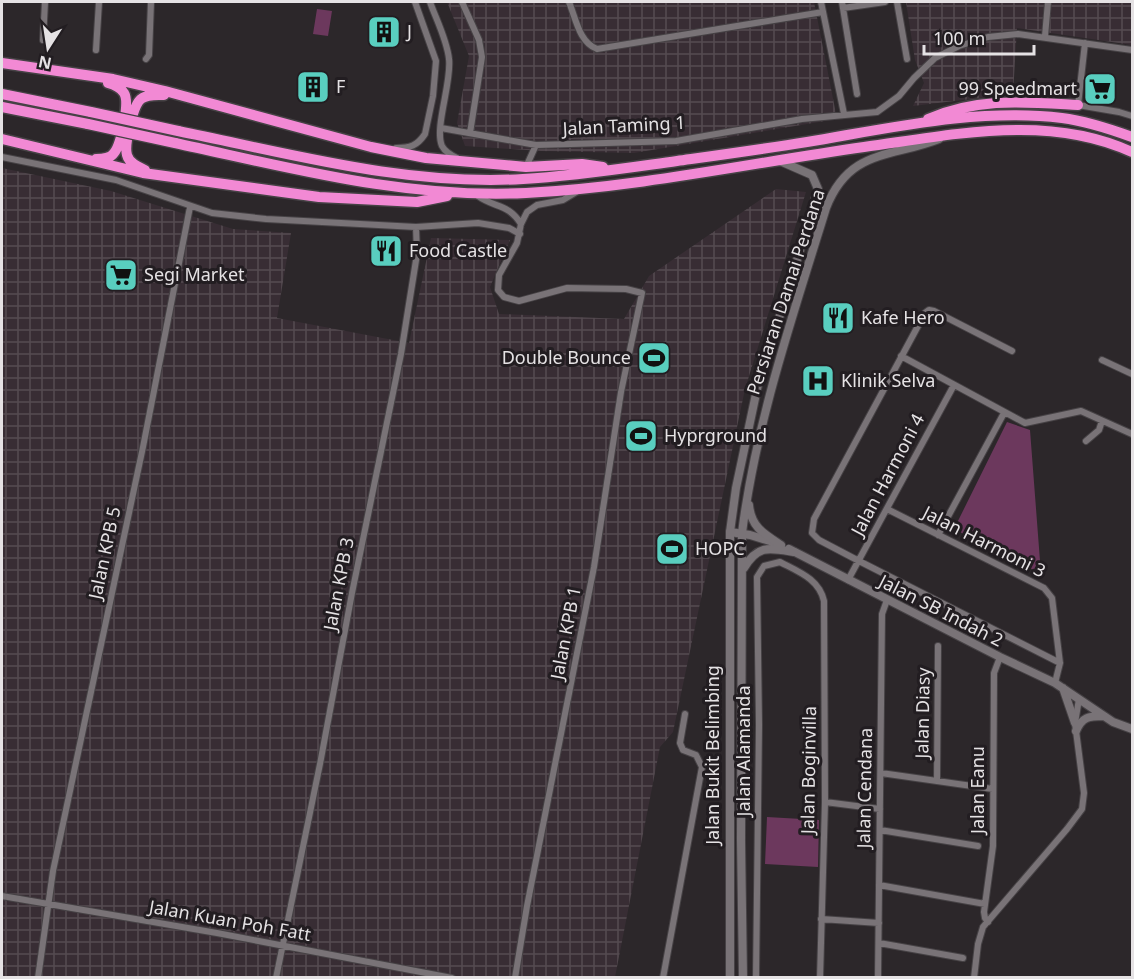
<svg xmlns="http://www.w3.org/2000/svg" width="1134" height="979" viewBox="0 0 1134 979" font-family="'Noto Sans',sans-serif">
	<defs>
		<pattern id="industrial-grid" width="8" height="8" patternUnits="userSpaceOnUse" patternTransform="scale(1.5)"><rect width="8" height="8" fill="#382d34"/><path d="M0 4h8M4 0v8" fill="none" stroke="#554b51"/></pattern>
	</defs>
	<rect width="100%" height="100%" fill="#2c272a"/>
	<path fill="url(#industrial-grid)" d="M447 2H814L837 119 634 153 541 151 465 146 457 123 469 56Z
		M906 2H1132V45L1017 28 1013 94 913 106 924 83 915 60Z
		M2 168 111 191 233 229 291 233 277 318 409 343 431 238 510 240 490 287 499 314 624 319 649 276 776 189 806 192 745 389 673 732 660 747 615 977 2 978Z"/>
	<path fill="#6c385d" d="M317 9 332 11 328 36 313 34Z
		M1007 422 1030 430 1041 574 954 529Z
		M767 817 819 820 818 867 765 864Z"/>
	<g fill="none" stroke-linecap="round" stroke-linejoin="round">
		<defs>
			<path id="minor" d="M430 2C436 19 447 40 449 59 452 82 434 128 442 146 445 152 451 155 457 158
				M462 2 479 40 482 57 470 133
				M569 2C576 19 579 42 597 49L823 12
				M821 2 844 114
				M842 2 857 94
				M897 2 907 59
				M843 8 885 2
				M1045 36 1048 2
				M43 40 45 2
				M1085 43 1078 105 1119 112 1132 116
				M96 50 99 2
				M146 59 149 55 151 2
				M441 128 536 145 676 141 802 119 877 112 899 96 914 78 935 58 959 46 988 37 1018 34 1132 50
				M396 148C410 148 417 146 425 134L433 96 436 61 415 2
				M2 157 116 180 212 213 266 219 416 227 478 223 509 228 520 234
				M526 167 536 145
				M478 196C495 208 509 204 521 224
				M1012 351 934 311 929 310 925 313 814 519 812 533 819 540 859 561 1060 663
				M901 356 1025 423 1081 411 1132 434
				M1102 360 1132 374
				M1086 441 1099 430 1102 421
				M887 509 1044 588 1052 598 1060 663 1055 683
				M938 535 1004 413
				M848 580 954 385
				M881 773 993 789
				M937 781 938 646
				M825 802 880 809
				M880 830 978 846
				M879 885 985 904
				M2 896 217 933 452 978
				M821 919 879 923
				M988 922 985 918 984 912 993 846 994 673 1000 657
				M879 943 963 958
				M38 978 53 871 143 447 190 207
				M276 978 320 764 352 593 401 354 417 254 416 227
				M515 978 527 906 594 567 621 392 642 293 626 289 567 288 519 301 504 297 498 290 499 275 517 243 521 224 527 212 537 205 563 200 578 191
				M663 978 702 767 696 755 683 750 680 743 685 714
				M756 978 759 725 757 577 764 566 780 562C799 572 819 579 824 601L825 802 820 978
				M878 978 882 614 887 600
				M974 978 978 944 983 927 1067 829 1082 809 1084 793 1075 723 1079 699"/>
			<path id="tertiary" d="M730 532 750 535 773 542
				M789 549 1000 657 1055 683 1113 722 1132 729
				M1063 688 1075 723
				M1076 731C1082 717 1089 716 1103 716"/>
			<path id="secondary" d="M749 505C751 527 764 534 781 545
				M744 568C758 544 770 548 794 552
				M730 978V532L736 488 760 375 788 291 818 189 812 175 780 161
				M743 978 741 841 742 533C756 422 793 315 826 208 849 149 890 158 939 139"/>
			<path id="motorway" d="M2 63 113 79 165 91 371 147 426 158 526 167 582 164 603 167
				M2 94 91 112
				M2 107 88 124
				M928 119C978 97 1025 102 1078 105
				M178 131C292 154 406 186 523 179 575 176 626 168 677 161 720 155 764 149 807 142 891 128 977 108 1062 118 1086 121 1110 129 1132 137
				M2 139 143 173 319 197 417 202 447 196
				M175 143C292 168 405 199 526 193 640 187 751 163 864 147 952 135 1048 113 1132 152
				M96 159C102 159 110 159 114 153 121 145 130 102 124 93 121 88 115 85 108 83
				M145 170C138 167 129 163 127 155 124 145 133 105 141 99 147 94 156 95 164 95"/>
		</defs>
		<use href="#minor" stroke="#464245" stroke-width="8"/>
		<use href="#tertiary" stroke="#464245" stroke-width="10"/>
		<use href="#secondary" stroke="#464245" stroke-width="10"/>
		<use href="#motorway" stroke="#464245" stroke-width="13"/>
		<use href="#minor" stroke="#797377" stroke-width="6"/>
		<use href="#tertiary" stroke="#797377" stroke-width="8"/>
		<use href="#secondary" stroke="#797377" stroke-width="8"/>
		<use href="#motorway" stroke="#f289d4" stroke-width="10"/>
		<defs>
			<path id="motorway-bridge" d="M91 112 178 131
				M88 124 175 143"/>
		</defs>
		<use href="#motorway-bridge" stroke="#464245" stroke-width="13" stroke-linecap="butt"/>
		<use href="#motorway-bridge" stroke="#f289d4" stroke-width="10"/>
	</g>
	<defs>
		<symbol id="building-square" viewBox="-11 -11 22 22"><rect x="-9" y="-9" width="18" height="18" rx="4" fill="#59cebf" stroke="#221d21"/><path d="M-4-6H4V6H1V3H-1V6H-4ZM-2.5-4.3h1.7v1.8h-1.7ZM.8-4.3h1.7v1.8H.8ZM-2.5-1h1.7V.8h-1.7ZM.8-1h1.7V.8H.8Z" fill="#111"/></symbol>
		<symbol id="supermarket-square" viewBox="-11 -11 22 22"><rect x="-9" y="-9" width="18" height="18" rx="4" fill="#59cebf" stroke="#221d21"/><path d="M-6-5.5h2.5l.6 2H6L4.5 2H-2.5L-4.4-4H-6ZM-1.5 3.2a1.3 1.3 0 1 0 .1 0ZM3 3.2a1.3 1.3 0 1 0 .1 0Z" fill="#111"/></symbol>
		<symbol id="restaurant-square" viewBox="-11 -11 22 22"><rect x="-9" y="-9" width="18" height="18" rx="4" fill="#59cebf" stroke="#221d21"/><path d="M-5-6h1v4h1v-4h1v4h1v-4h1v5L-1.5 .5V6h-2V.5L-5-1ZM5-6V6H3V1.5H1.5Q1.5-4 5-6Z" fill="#111"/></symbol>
		<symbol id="stadium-square" viewBox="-11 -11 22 22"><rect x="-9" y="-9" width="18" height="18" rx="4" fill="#59cebf" stroke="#221d21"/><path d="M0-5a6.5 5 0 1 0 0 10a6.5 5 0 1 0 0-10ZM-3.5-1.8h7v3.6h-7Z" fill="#111"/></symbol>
		<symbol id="hospital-square" viewBox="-11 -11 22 22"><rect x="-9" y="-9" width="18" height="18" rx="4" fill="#59cebf" stroke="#221d21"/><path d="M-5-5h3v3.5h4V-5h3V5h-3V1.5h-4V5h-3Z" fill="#111"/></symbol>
	</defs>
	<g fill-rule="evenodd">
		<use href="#building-square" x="365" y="13" width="38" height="38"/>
		<use href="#building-square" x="294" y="68" width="38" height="38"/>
		<use href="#supermarket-square" x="1081" y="70" width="38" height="38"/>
		<use href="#restaurant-square" x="367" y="232" width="38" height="38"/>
		<use href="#supermarket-square" x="102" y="256" width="38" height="38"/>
		<use href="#restaurant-square" x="819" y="299" width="38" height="38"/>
		<use href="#stadium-square" x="635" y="339" width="38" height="38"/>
		<use href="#hospital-square" x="799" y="362" width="38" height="38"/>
		<use href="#stadium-square" x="622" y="417" width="38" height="38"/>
		<use href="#stadium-square" x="653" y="530" width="38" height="38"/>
	</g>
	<g text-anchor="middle" stroke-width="6" stroke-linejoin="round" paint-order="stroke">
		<g font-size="18" fill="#e5e2e4" stroke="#221d21" text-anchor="start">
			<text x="407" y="38">J</text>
			<text x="336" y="93">F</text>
			<text x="1077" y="95" text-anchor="end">99 Speedmart</text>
			<text x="409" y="257">Food Castle</text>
			<text x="144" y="281">Segi Market</text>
			<text x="861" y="324">Kafe Hero</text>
			<text x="631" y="364" text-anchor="end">Double Bounce</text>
			<text x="841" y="387">Klinik Selva</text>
			<text x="664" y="442">Hyprground</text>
			<text x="695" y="555">HOPC</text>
		</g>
		<g font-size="18" fill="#e5e2e4" stroke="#221d21">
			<text transform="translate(624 126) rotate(-3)" y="6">Jalan Taming 1</text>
			<text transform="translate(786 292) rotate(-72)" y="6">Persiaran Damai Perdana</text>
			<text transform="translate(888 475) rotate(-62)" y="6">Jalan Harmoni 4</text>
			<text transform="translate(984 542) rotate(27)" y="6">Jalan Harmoni 3</text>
			<text transform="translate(105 553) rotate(-78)" y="6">Jalan KPB 5</text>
			<text transform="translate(339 584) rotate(-79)" y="6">Jalan KPB 3</text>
			<text transform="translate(941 611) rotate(27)" y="6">Jalan SB Indah 2</text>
			<text transform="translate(566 633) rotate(-79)" y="6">Jalan KPB 1</text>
			<text transform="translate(923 713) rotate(-89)" y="6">Jalan Diasy</text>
			<text transform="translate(744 751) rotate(-90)" y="6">Jalan Alamanda</text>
			<text transform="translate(713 755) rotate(-90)" y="6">Jalan Bukit Belimbing</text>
			<text transform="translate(809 770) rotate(-89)" y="6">Jalan Boginvilla</text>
			<text transform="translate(865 788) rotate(-89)" y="6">Jalan Cendana</text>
			<text transform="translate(978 790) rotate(-90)" y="6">Jalan Eanu</text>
			<text transform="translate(230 921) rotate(10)" y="6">Jalan Kuan Poh Fatt</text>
		</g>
	</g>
	<rect width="1134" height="979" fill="none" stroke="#e5e2e4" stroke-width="6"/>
	<g transform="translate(48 48) rotate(192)" stroke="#221d21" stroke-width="4.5" paint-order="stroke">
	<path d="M0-4.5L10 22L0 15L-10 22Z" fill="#e5e2e4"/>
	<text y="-9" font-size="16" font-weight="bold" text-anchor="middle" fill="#e5e2e4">N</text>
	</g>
	<path d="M924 45v9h110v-9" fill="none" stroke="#e5e2e4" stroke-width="3"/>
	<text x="933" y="45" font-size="18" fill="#e5e2e4" stroke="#221d21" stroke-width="4.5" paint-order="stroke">100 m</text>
</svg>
